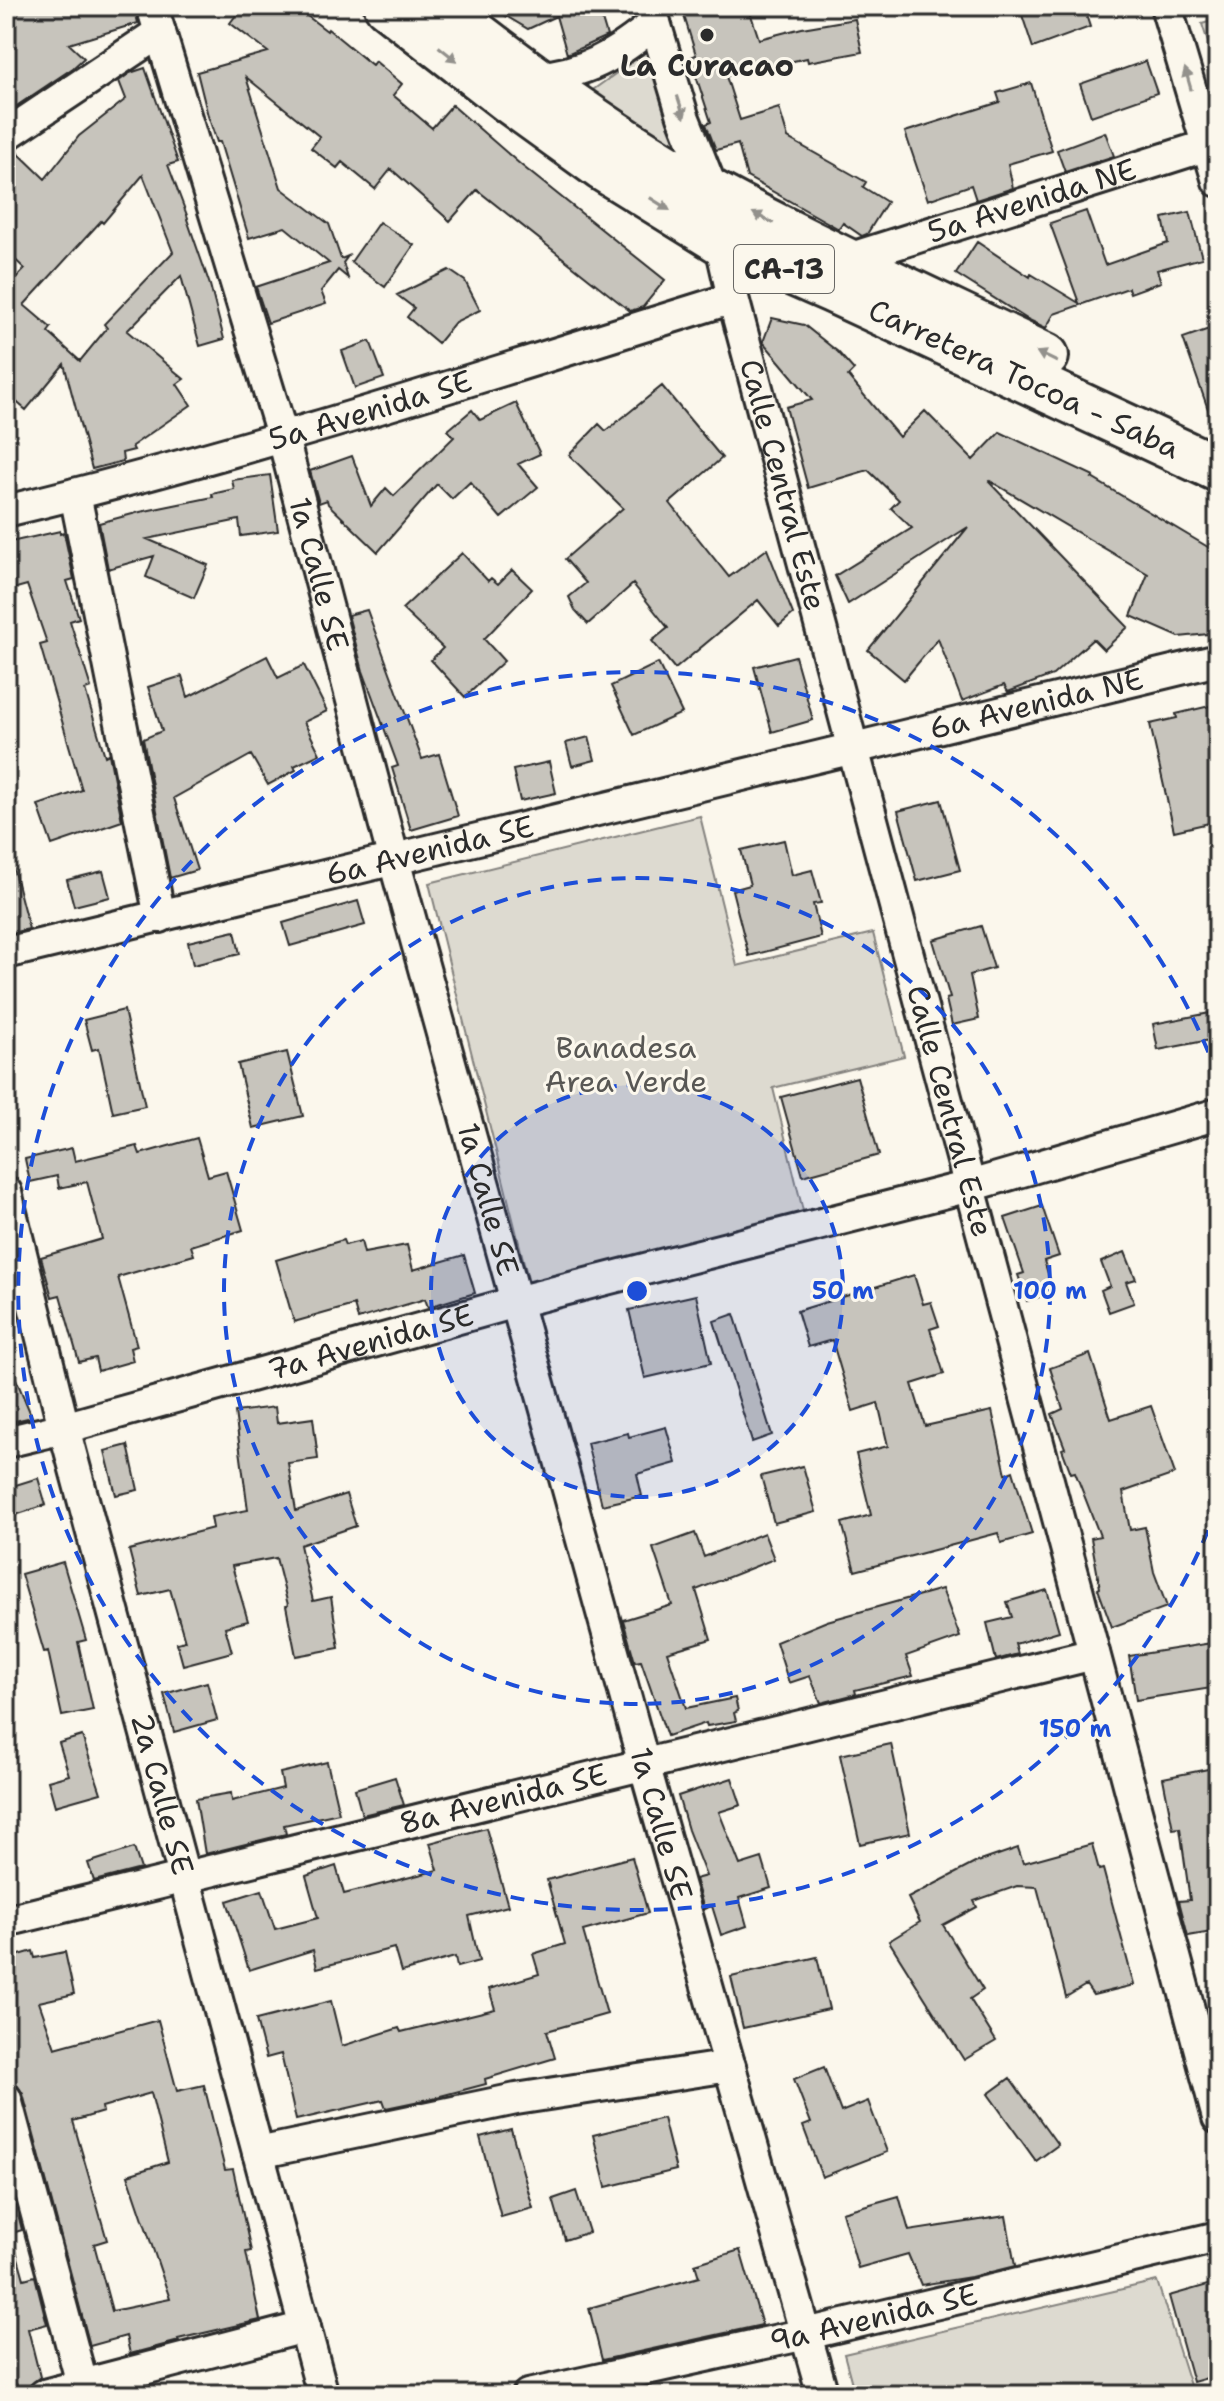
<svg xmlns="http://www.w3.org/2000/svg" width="1224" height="2401" viewBox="0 0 1224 2401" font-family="'Shantell Sans',sans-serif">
	<rect width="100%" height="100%" fill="#fbf7ec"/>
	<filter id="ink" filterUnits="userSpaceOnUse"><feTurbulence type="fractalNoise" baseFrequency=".0125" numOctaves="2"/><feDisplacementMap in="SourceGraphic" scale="16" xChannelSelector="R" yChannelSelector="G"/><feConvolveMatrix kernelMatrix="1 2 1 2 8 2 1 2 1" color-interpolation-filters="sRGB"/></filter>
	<g filter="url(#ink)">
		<path fill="#dddad0" stroke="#84827e" stroke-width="2" d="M1218 19V73L1202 24Z
			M646 52 684 155 590 92Z
			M700 816 737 966 873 933 904 1056 773 1088 804 1215 529 1283 429 883Z
			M1157 2281 1193 2395H855L844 2354Z"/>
		<path fill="#c7c4bc" stroke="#2b2b2b" stroke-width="2" fill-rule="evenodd" d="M6 6H134L138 23 69 44 84 58 73 68 6 113Z
			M243 6H294L327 31 328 29 372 65 375 61 402 84 393 95 432 128 452 105 521 165 665 280 643 307 630 311 477 190 450 221 391 169 375 189 342 162 337 168 311 148 320 137 246 77 281 188 329 224 341 259 348 256 343 263 348 278 338 270 321 291 326 304 268 323 256 287 329 263 285 227 249 238 220 142H217L208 116 197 72 268 52 230 23Z
			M489 6H598L607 36 567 54 556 16 528 29Z
			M681 6H748L759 39 802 28 855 19 862 52 808 62 807 58 726 76 740 120 779 108 788 138 866 182 863 187 887 202 867 234 862 236 843 223 839 229 747 177 738 144 716 150 706 124 711 122 695 73 691 57 696 55Z
			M1019 6H1083L1090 27 1033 48Z
			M1146 61 1157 93 1091 116 1080 84Z
			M145 68 178 162 168 165 188 218 187 219 210 285 224 339 200 346 181 276 127 331 184 379 177 384 191 405 132 446 134 450 122 453 123 461 92 469 64 364 26 410 6 393V289L25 269 6 251V153L15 150 45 179 79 136 126 99 119 81 130 73ZM143 175 173 252 104 324 107 328 80 361 48 332 51 328 24 305 101 221 103 223Z
			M1031 83 1052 151 1008 164 1013 188 976 200 971 185 928 200 905 132 1000 102 997 93Z
			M1105 132 1114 156 1065 172 1057 150Z
			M1086 211 1105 265 1168 243 1163 218 1190 212 1202 258 1157 270 1161 282 1130 293 1128 288 1054 314 1046 328 1027 319 956 274 977 242 1030 277 1031 274 1079 303 1050 223Z
			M379 222 414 245 385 287 351 262Z
			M449 270 465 281 480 310 455 322 438 343 407 317 414 308 397 295Z
			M772 318 804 325 838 352 854 370 848 376 899 437 925 411 973 460 1000 432 1094 476 1092 478 1218 553V633L1179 637 1131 616 1148 574 990 481 989 482 1128 627 1104 650 1093 639 1053 675 1008 692 1004 685 962 701 938 639 904 680 868 650 968 527 848 604 835 576 912 528 891 508 899 500 868 470 808 488 786 407 812 400 763 342Z
			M1218 326V428L1215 429 1183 338Z
			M370 341 384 378 355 388 342 351Z
			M662 386 722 458 670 503 729 577 767 549 793 614 779 626 758 600 675 669 652 641 668 628 633 584 588 624 575 610 569 597 586 583 565 559 623 508 569 455 599 424 606 431Z
			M516 403 540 454 518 464 538 487 501 518 470 482 452 499 437 484 378 552 328 504 327 500 319 503 310 471 352 456 371 506 386 488 394 496 454 437 448 430 472 410 480 420Z
			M270 475 278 531 241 536 239 520 147 539 208 565 194 598 146 577 154 556 108 569 99 523 140 512 213 497 212 494 234 489 232 480Z
			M60 531V534L64 533 74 579 67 581 79 618 70 621 91 688 85 690 105 756 109 754 122 821 52 845 38 805 82 790 40 645 47 643 27 585 13 589 6 556V543Z
			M462 553 488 581 491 578 498 584 512 570 532 589 484 639 504 661 465 697 431 660 443 648 402 609Z
			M367 610 422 759 439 754 458 816 411 830 392 768 398 766 363 671 348 615Z
			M267 656 278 678 304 665 327 711 304 722 320 754 294 766 296 770 268 785 251 755 174 798 197 870 170 878 143 739 162 731 148 687 182 676 188 697Z
			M795 656 813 720 772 732 754 667Z
			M658 663 682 713 634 735 611 686Z
			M1218 704V821L1174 831 1150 724 1177 718 1176 714Z
			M589 737 595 760 572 766 566 743Z
			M549 762 556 793 520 801 513 770Z
			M941 800 960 870 917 881 898 811Z
			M784 840 792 875 812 870 821 903 813 904 821 937 749 956 732 890 750 885 741 850Z
			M13 868 29 929 6 934V869Z
			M103 871 110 897 74 906 67 880Z
			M358 901 365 925 290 946 283 923Z
			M981 926 994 968 970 975 979 1019 952 1025 946 999 950 998 933 940Z
			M235 931 240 954 193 965 188 942Z
			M124 1010 145 1106 113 1113 99 1048 92 1050 84 1020Z
			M1210 1013 1215 1039 1158 1050 1153 1024Z
			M287 1052 303 1116 253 1128 238 1064Z
			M857 1077 879 1155 803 1176 781 1097Z
			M197 1138 208 1176 226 1171 243 1230 191 1246 194 1255 118 1277 137 1346 130 1348 133 1361 98 1371 95 1358 79 1362 60 1295 52 1297 41 1257 102 1239 87 1182 59 1188 57 1176 30 1182 25 1159 72 1148 75 1161 137 1146 140 1154Z
			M1042 1206 1059 1256 1044 1261 1054 1292 1027 1301 1018 1275 1024 1273 1005 1218Z
			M343 1240 345 1245 361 1241 364 1253 407 1245 413 1270 464 1255 475 1293 428 1307 425 1299 358 1319 354 1305 294 1322 276 1260Z
			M1125 1252 1136 1279 1126 1282 1134 1303 1109 1312 1101 1290 1110 1286 1101 1262Z
			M914 1275 923 1304 931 1302 939 1326 930 1329 944 1374 912 1384 925 1426 992 1411 1006 1474 1013 1471 1032 1534 1001 1543 998 1533 855 1571 842 1523 871 1515 856 1454 888 1446 878 1403 853 1411 832 1340 808 1347 797 1311Z
			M696 1295 711 1363 645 1378 629 1310Z
			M734 1314 772 1435 752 1442 714 1321Z
			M1090 1354 1111 1419 1151 1406 1175 1474 1123 1492 1130 1530 1145 1527 1154 1572 1167 1607 1112 1627 1098 1589 1100 1588 1091 1538 1100 1536 1075 1472 1071 1473 1062 1449 1065 1448 1052 1414 1063 1409 1050 1368Z
			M6 1355 32 1417 6 1423Z
			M275 1407 277 1423 313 1418 318 1459 288 1463 296 1511 346 1494 356 1526 300 1545 313 1601 331 1597 339 1648 296 1656 286 1606 288 1605 276 1558 232 1566 248 1621 225 1627 232 1652 183 1665 177 1643 185 1641 170 1589 141 1596 129 1550 213 1528 211 1517 248 1510 235 1412Z
			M666 1427 676 1463 637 1474 642 1496 602 1505 587 1443 628 1433 629 1437Z
			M128 1445 138 1490 116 1495 105 1451Z
			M803 1466 816 1512 774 1523 761 1476Z
			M38 1478 46 1505 6 1518V1488Z
			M695 1533 704 1557 764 1533 774 1559 696 1590 711 1639 667 1652 686 1708 735 1698 738 1711 734 1713 736 1721 707 1726 706 1723 667 1736 641 1661 635 1662 623 1620 672 1605 653 1548Z
			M63 1562 86 1640 78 1642 93 1710 62 1716 48 1651 44 1652 21 1574Z
			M942 1589 960 1637 906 1656 913 1676 855 1690 856 1694 821 1703 810 1676 789 1683 776 1642 827 1621Z
			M1047 1590 1059 1631 1015 1644 1018 1654 996 1660 987 1623 1012 1617 1007 1602Z
			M1218 1642V1687L1136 1700 1129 1656Z
			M207 1682 217 1720 174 1732 164 1694Z
			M82 1736 101 1793 55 1806 48 1781 69 1775 59 1743Z
			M891 1744 910 1833 860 1844 840 1755Z
			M327 1762 339 1813 284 1825 286 1834 205 1854 196 1799 231 1793 232 1801 283 1788 280 1773Z
			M1218 1767V1931L1188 1936 1179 1901 1190 1900 1180 1828 1173 1829 1163 1778Z
			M395 1777 404 1805 362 1815 355 1789Z
			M732 1778 741 1805 719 1812 740 1865 762 1858 771 1888 739 1898 747 1926 721 1935 712 1906 704 1909 695 1879 706 1876 688 1830 678 1796Z
			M486 1828 508 1906 469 1916 479 1961 457 1967 455 1957 401 1972 394 1948 317 1968 313 1950 249 1970 227 1901 262 1890 275 1929 318 1918 306 1876 336 1866 344 1894 438 1870 430 1843Z
			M1092 1844 1099 1870 1103 1869 1134 1985 1093 1995 1086 1985 1066 1997 1037 1887 1017 1886 974 1901 977 1907 943 1925 983 1990 970 1999 996 2041 964 2060 889 1941 920 1922 908 1898 975 1863 1018 1848 1023 1863Z
			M134 1848 141 1869 94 1881 88 1863Z
			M632 1857 648 1913 583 1931 607 2014 547 2031 555 2058 485 2079 486 2084 429 2099 386 2108 383 2100 296 2120 281 2054 266 2058 256 2020 331 2001 342 2046 399 2028 401 2032 495 2009 489 1989 539 1974 533 1954 565 1944 547 1880Z
			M33 1951 35 1958 65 1952 74 1994 39 2002 55 2048 158 2020 177 2091 204 2085 225 2170 233 2169 251 2251 246 2252 260 2320 178 2339 179 2341 130 2354 126 2336 90 2346 23 2094 18 2086 8 2082 6 2073V1959ZM151 2093 168 2162 128 2175 170 2299 112 2311 94 2244 107 2240 73 2121 103 2112 102 2107Z
			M817 1957 829 2009 743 2028 731 1977Z
			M824 2067 841 2112 868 2101 887 2152 822 2177 803 2126 811 2123 794 2079Z
			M1010 2078 1058 2145 1036 2161 988 2094Z
			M663 2118 676 2170 606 2187 593 2135Z
			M511 2129 533 2208 501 2217 480 2137Z
			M576 2191 589 2232 565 2240 553 2199Z
			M899 2196 909 2231 1006 2216 1015 2266 971 2277 921 2285 908 2254 858 2268 842 2212Z
			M16 2206 22 2230 6 2235V2209Z
			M12 2236 24 2279 35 2276 47 2324 28 2329 40 2377 29 2386 6 2392V2237Z
			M740 2250 762 2325 602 2360 589 2308 699 2277 695 2264Z
			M1218 2282V2375L1193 2382 1169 2296Z"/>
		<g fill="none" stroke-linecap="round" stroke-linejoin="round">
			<defs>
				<g id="minor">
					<path id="s1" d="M152 6 283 438 394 860 644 1764 823 2395"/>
					<path id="s2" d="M650 6 683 116 714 194 720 241 733 298 1218 2118"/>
					<path d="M1166 6 1218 181"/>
					<path d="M534 78C585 74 617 55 655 23"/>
					<path d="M6 135 160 32"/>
					<path id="s3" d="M845 260 1218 142"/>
					<path d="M75 494 160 917"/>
					<path id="s4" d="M6 511C252 452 492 373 733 298"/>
					<path id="s5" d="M6 953 1218 660"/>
					<path id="s6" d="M6 1192 64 1428 323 2395"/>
					<path id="s7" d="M6 1442 64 1428 516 1302 970 1186 1218 1114"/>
					<path id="s8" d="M6 1921 1094 1654"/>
					<path d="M6 2099 85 2395"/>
					<path d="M258 2153 516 2099 730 2066"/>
					<path d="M44 2395 305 2327"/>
					<path id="s9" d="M528 2395 806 2334 1218 2237"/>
				</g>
				<g id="primary">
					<path id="s10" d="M387 6 508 100 602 168 720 241 832 290 1218 469"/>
					<path d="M440 6C528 74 617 141 715 194 823 252 936 303 1046 356"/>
				</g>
			</defs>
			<use href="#minor" stroke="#2b2b2b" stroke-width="36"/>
			<use href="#primary" stroke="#2b2b2b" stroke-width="50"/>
			<use href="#minor" stroke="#fbf7ec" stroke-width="30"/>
			<use href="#primary" stroke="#fbf7ec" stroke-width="44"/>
		</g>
		<defs><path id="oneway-solid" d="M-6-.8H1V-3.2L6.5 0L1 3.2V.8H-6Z" transform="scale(2)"/></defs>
		<g fill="#93918c">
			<use href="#oneway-solid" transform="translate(448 54) rotate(38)"/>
			<use href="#oneway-solid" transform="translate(1188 79) rotate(-106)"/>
			<use href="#oneway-solid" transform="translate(681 107) rotate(72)"/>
			<use href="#oneway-solid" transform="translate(660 204) rotate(32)"/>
			<use href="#oneway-solid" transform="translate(763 218) rotate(-153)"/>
			<use href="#oneway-solid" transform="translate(1047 357) rotate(-154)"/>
		</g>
	</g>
	<circle cx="637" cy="1291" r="206" fill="#1d4ed8" fill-opacity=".12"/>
	<g fill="none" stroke="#1d4ed8" stroke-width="4" stroke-dasharray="14 10">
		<circle cx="637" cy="1291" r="206"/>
		<circle cx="637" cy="1291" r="413"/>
		<path d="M1217 1508A619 619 0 1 1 1217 1074"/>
	</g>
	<circle fill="#2b2b2b" stroke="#fbf7ec" stroke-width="3" cx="707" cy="35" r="8"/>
	<g text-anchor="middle" stroke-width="6" stroke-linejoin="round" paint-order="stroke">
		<rect fill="#fbf7ec" stroke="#696865" stroke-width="2" x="734" y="245" width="100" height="48" rx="6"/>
		<g font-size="28" font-weight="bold" fill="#2b2b2b">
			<text x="784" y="279">CA-13</text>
		</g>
		<g font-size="30" font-weight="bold" fill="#2b2b2b" stroke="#fbf7ec">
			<text x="707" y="76">La Curacao</text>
		</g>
		<g font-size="30" fill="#2b2b2b" stroke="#fbf7ec">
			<text dy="10" stroke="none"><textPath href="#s3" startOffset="196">5a Avenida NE</textPath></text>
			<text dy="10" stroke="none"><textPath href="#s10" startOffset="742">Carretera Tocoa - Saba</textPath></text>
			<text dy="10" stroke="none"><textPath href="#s4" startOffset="378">5a Avenida SE</textPath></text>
			<text dy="10" stroke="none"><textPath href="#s2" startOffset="498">Calle Central Este</textPath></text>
			<text dy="10" stroke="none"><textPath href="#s1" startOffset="592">1a Calle SE</textPath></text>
			<text dy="10" stroke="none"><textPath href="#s5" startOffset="1060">6a Avenida NE</textPath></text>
			<text dy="10" stroke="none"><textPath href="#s5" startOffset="436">6a Avenida SE</textPath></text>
			<text dy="10" stroke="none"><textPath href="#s2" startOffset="1146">Calle Central Este</textPath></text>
			<text dy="10" stroke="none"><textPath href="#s1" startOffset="1240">1a Calle SE</textPath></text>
			<text dy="10" stroke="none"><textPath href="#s7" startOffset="378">7a Avenida SE</textPath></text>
			<text dy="10" stroke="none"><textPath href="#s6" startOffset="622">2a Calle SE</textPath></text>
			<text dy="10" stroke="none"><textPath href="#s8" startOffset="512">8a Avenida SE</textPath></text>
			<text dy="10" stroke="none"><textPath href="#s1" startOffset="1888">1a Calle SE</textPath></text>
			<text dy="10" stroke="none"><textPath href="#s9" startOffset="354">9a Avenida SE</textPath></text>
		</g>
		<g font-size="30" fill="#585754" stroke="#fbf7ec">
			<text x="626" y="1058">Banadesa<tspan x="626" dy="34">Area Verde</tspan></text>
		</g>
	</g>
	<circle cx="637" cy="1291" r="12" fill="#1d4ed8" stroke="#fbf7ec" stroke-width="4"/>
	<g font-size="24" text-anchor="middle" font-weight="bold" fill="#1d4ed8" stroke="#fbf7ec" stroke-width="6" stroke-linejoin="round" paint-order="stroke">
		<text x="843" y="1299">50 m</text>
		<text x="1050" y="1299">100 m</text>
		<text x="1075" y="1737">150 m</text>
	</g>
	<rect width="1224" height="2401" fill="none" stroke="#fbf7ec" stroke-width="32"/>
	<rect x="16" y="16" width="1192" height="2369" fill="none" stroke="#2b2b2b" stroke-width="3" filter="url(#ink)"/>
</svg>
